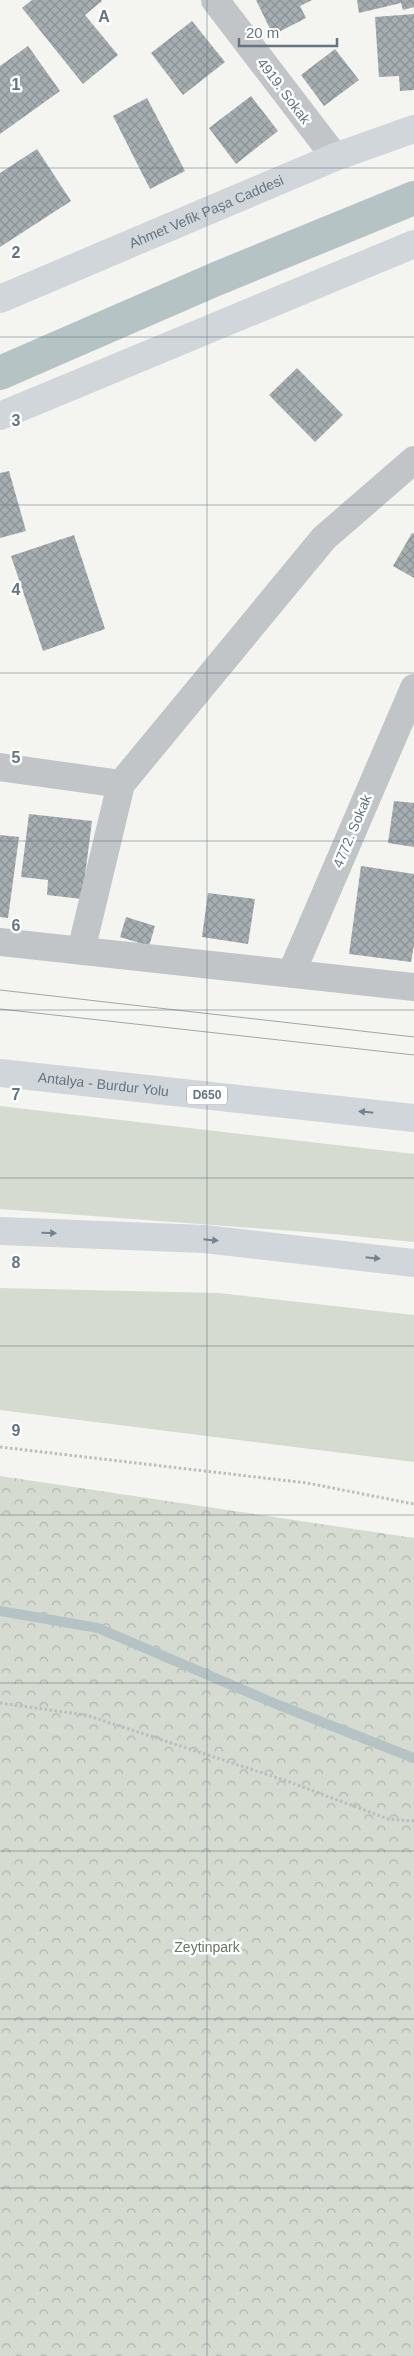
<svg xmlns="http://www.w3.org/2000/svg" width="414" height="2356" viewBox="0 0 414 2356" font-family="Arial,sans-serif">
	<defs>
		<pattern id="forest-crowns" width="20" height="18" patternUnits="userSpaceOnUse" patternTransform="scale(1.25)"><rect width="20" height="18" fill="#d5dbd1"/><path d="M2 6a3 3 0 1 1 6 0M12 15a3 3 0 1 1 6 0" fill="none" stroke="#b0b6af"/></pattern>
		<pattern id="building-cross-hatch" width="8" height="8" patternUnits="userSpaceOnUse" patternTransform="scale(1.25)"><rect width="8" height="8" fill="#a6aeb2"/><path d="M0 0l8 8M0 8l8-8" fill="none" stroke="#8b9296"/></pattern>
	</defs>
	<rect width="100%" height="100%" fill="#f4f4f0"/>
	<path fill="#d5dbd1" d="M0 1106 414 1154V1242L333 1234 0 1209Z
		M0 1288 218 1293 414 1315V1462L0 1410Z"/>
	<path fill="url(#forest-crowns)" d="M0 1476 414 1538V2356H0Z"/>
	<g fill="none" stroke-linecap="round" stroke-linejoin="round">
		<path stroke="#b5c3c5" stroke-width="10" d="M0 1611 98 1628 276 1704 414 1758"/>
		<path stroke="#b5c3c5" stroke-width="34" d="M0 373 216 279 414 198"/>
	</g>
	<path fill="url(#building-cross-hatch)" d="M32 0H101L102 1 85 15 118 55 83 84 22 8Z
		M256 0H312L300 6 306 18 273 35Z
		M357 0H414V7L403 10 401 3 359 13Z
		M414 14V90L400 91 399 76 379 77 375 17Z
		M192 21 225 62 183 95 151 53Z
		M28 46 60 91 0 134V66Z
		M335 49 359 80 324 106 301 75Z
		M251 96 278 131 236 164 209 128Z
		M147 98 185 171 150 189 113 116Z
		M37 149 71 201 0 247V173Z
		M297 368 343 415 315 442 269 395Z
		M9 471 26 531 0 538V473Z
		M412 533 414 534V578L393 566Z
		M74 535 105 629 43 651 11 556Z
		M394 801 414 803V847L388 843Z
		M29 814 92 821 82 899 47 895 48 880 21 877Z
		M0 835 19 837 8 918 0 917Z
		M361 866 414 874V945L411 962 349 954Z
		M208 893 255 899 248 944 202 937Z
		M126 917 155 926 149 946 120 937Z"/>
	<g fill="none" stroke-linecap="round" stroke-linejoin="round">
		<path stroke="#bbbdbf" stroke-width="3" stroke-dasharray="2.5 2.5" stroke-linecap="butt" d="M0 1447 307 1483 414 1504
			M0 1703 86 1715 287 1781 388 1819 414 1821"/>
		<path stroke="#c1c5c8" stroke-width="28" d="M215 0 335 157
			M0 767 121 784
			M0 942 414 987
			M81 951 121 784 324 538 414 460
			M291 974 414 688"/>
		<g stroke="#d1d6da" stroke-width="28">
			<path id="s1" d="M0 299 335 157 414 129"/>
			<path d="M0 416 414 244"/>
		</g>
		<g stroke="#d1d6da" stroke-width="28">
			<path id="s2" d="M0 1073 414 1118"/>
			<path d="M0 1231 204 1239 414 1263"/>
		</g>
		<path stroke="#a0a7ab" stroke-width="1" d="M0 990 414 1037
			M0 1009 414 1055"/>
	</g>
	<defs><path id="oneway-solid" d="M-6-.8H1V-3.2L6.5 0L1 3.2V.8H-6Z" transform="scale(1.25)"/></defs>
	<g fill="#74848e">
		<use href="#oneway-solid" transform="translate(366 1112) rotate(-174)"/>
		<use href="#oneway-solid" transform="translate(49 1233) rotate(2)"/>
		<use href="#oneway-solid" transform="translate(211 1240) rotate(6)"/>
		<use href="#oneway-solid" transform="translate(373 1258) rotate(6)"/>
	</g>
	<path fill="none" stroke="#637580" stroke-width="1" stroke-opacity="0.55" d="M207 0V2356M0 168H414M0 337H414M0 505H414M0 673H414M0 841H414M0 1010H414M0 1178H414M0 1346H414M0 1515H414M0 1683H414M0 1851H414M0 2019H414M0 2188H414"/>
	<g text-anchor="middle" stroke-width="5" stroke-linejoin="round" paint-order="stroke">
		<rect fill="#fff" stroke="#929ea6" stroke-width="1" x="187" y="1085.5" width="40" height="19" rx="4"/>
		<g font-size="12" font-weight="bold" fill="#637580">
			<text x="207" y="1099">D650</text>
		</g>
		<g font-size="14" fill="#637580" stroke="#fff">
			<text transform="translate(284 91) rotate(53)" y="5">4919. Sokak</text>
			<text dy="5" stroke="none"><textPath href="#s1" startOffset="224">Ahmet Vefik Paşa Caddesi</textPath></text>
			<text transform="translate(352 831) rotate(-67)" y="5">4772. Sokak</text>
			<text dy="5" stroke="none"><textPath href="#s2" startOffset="104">Antalya - Burdur Yolu</textPath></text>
		</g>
		<g font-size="14" fill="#687762" stroke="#fff">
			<text x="207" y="1952">Zeytinpark</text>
		</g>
	</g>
	<g font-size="16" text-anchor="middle" font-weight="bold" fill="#637580" stroke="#fff" stroke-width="5" stroke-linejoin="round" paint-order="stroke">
		<text x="104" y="22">A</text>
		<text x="16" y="90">1</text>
		<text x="16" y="258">2</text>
		<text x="16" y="426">3</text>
		<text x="16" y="595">4</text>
		<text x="16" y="763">5</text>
		<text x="16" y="931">6</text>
		<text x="16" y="1100">7</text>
		<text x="16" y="1268">8</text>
		<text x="16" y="1436">9</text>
	</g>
	<path d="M239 38v8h98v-8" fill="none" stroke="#637580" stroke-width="2.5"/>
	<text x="246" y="38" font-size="15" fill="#637580" stroke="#ffffff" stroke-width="4" paint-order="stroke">20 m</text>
</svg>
